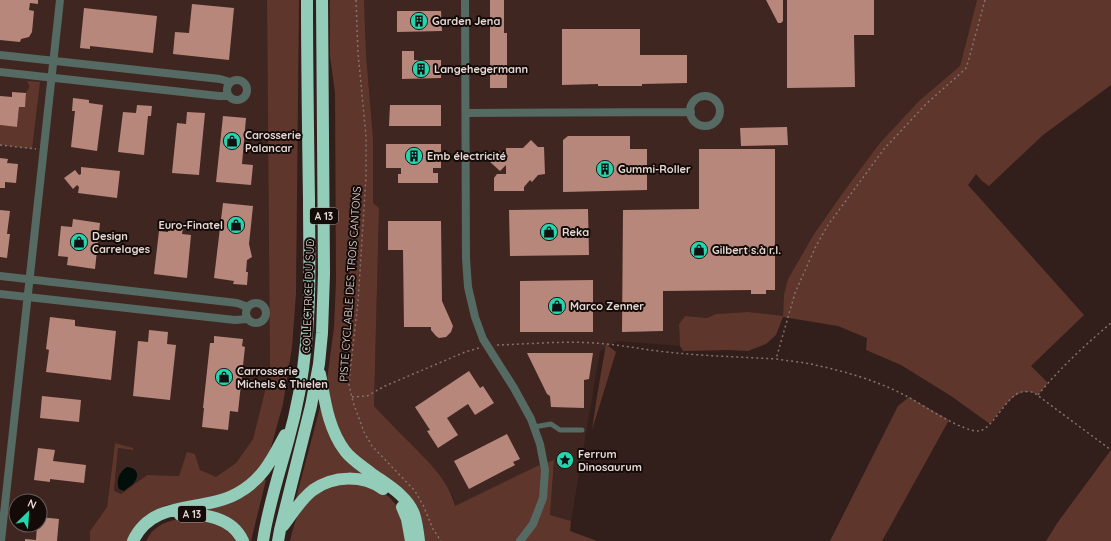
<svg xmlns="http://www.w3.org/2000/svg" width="1111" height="541" viewBox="0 0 1111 541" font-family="Quicksand,sans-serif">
	<rect width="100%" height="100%" fill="#321f1b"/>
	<path fill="#402620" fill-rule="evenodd" d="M0 0H267L270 371 253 439 236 463 216 478 200 470 195 454 179 476 147 475 121 494 114 491 118 448 133 450 115 443 107 507 90 531V541H0V145L32 149 30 85 25 107H19L17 127 0 125ZM16 501H40V525H16Z
		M364 0H977L960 66 920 100 842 194 814 234 788 279 783 310V317L748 312 716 314 707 318 685 316 679 324 680 346 618 341 600 351 571 521 550 515 554 460 455 506 453 496 445 482 434 468 374 406 379 208 373 203V138L366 54Z"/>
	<path fill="#5f362c" d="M267 0H299L296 293 292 347 283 404 270 451 263 465 241 487 216 497 167 505 153 511 132 531 127 541H90V531L107 507 115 443 133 448V450L118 448 114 491 121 494 147 475 179 476 187 452 195 454 200 470 216 477 236 463 253 439 270 371Z
		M330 0H364L366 54 373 138V203L379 208 374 406C386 419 398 431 411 444 429 463 449 480 455 506L535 467 554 460 550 515 571 521 570 531 597 541H424L423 524 349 450 338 432 329 402 327 380 334 327 336 281 335 93 330 56Z
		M977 0H1111V85L1043 135 989 186 982 181 976 174 968 185 1084 315 1031 366 1048 383 1038 395C1018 382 1001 410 990 424L951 396 901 365 866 350 867 338 838 326 783 317 776 335 766 344 748 351 729 350 683 351 680 346 679 324 685 316 707 318 716 314 748 312 783 316 784 295 788 279 814 234 842 194 880 143 920 100 960 66Z
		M27 81 40 82 32 149 0 145V125L17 127 19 107H25C25 103 25 97 26 93 29 87 31 88 27 81Z
		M606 344 616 352 592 430 597 396Z
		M909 397 949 420 882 541H830L898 406Z
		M322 400 328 427 377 481 355 475 295 502Z
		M1111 450V541H1046L1058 522Z
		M263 478 266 480 251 541H248L200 510Z
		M344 482 374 487 389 497 400 509 408 541H290C294 524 299 505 314 494 320 489 336 485 344 482Z
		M194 517 227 527 239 541H146C148 538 150 533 154 530 164 520 180 519 194 517Z"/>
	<path fill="#010e0a" d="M127 467C139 468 140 477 132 485 129 487 126 489 124 491L119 489C116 480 119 472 127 467Z"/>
	<path fill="#b8877b" d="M0 0H38V4L30 3 29 10 34 11 32 32 29 37 21 39 20 42 0 40Z
		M490 0H504V33H507V88H490Z
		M766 0H783V21L781 23H778Z
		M787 0H874V35H854L855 87 787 88Z
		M192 4 234 8 229 60 173 54 175 32 189 33Z
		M84 8 157 16 153 53 90 46V49L80 48Z
		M397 11H441L442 31 397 32Z
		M562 29H640V55H687V83L642 84V86H598V84L562 85Z
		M402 51H414V60H441V78L402 79Z
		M12 92 26 93 25 107H19L17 127 0 125V96L12 97Z
		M73 98 89 100V103L103 105 97 151 71 147 75 111H72Z
		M137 105 152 106 151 116H148L144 155 118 152 123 112 136 113Z
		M390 105H441V126H389Z
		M187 112 205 113 199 175 172 173 177 123 186 124Z
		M223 116 246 118 242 164 253 165 251 185 216 182Z
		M787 127 788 145 741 146 740 128Z
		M568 136H630V149H647V190L563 192V140Z
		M531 140 538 147H544L545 174 538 175 532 182 530 180 524 187V191H494V178L497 174H506V165L500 171 489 161 499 151 506 158V148H523Z
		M386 144H441V168H433V173H438V183H398V174H401V168H386Z
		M699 149H775V290H766V294H751V290L663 291V331L622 332 623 210 699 209Z
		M0 158 8 159 7 163 18 164 16 183 5 182V188H0Z
		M81 167 120 171 117 198 78 193 79 187 77 185 73 189 64 178 75 170 79 175 81 174Z
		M223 203 253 206 249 244 252 257 247 260 246 272H248L247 285 233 284 234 281 214 278Z
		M588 209 589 255 510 256 509 210Z
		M0 210 10 211 7 234H10L7 258 0 257Z
		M73 219 100 223 95 269 67 265 68 257 58 256 61 226 72 227Z
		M169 221 184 223 182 234 191 235 187 278 154 274 159 231 168 232Z
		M388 221H441L442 301 453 326 451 332 446 337 439 338 436 336 431 330V327H404L403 250H388Z
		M593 280V332H520V281Z
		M50 317 75 320V326L116 331 111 380 46 372 49 350 46 349Z
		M149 330 168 332 167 344 176 345 170 400 133 396 138 341 148 342Z
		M214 336 243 339 242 346 245 347 238 412 230 411 228 430 202 427 204 408H203L210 343H214Z
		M527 353H593L589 379 584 380V408L551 407 550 396 547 394Z
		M469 371 480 388 483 386 494 403 475 415 468 404 447 418 458 435 438 448 427 431 430 430 415 407Z
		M42 396 81 400 79 422 40 418Z
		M507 434 520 459 513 462 515 465 469 489 454 461Z
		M38 448 55 450 53 461 86 465 84 483 50 479V482L34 480Z
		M40 517 59 519 57 541H25V539L36 540 37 525H40Z"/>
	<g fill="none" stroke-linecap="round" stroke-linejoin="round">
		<path stroke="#83726f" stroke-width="1.5" stroke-dasharray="2 3" stroke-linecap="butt" d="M356 0 358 53 366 136V177L358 302 350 372 349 385 353 402 364 432 372 446 415 491 423 505 433 529 441 541
			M985 0 968 62 966 68 961 73 926 104 884 149 828 225 816 246 795 293 776 359C789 361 803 362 815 365 848 372 881 382 910 398 924 406 965 433 979 431 994 428 1006 396 1021 392 1024 391 1030 392 1033 392L1111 450
			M0 145 36 149
			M497 345C533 344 570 340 606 344 627 346 646 350 667 352 703 356 740 357 776 359
			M1038 395C1060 368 1085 345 1111 323
			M352 397 367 396 385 386 465 352 479 348"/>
		<path stroke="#546a63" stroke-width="5" d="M534 427 551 424 560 430H582"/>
		<path stroke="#546a63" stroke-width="8" d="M465 0 466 258 468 287 475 317 483 339 514 388 531 419 540 444 545 470 543 498 533 524 520 541
			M0 55 220 79 230 82
			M0 72 219 96H229
			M227 90a10 10 0 1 1 20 0a10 10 0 1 1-20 0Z
			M690 111a15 15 0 1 1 30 0a15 15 0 1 1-30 0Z
			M466 113 691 112
			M0 276 237 303 248 307
			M0 294 235 320 247 319
			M246 313a10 10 0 1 1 20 0a10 10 0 1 1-20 0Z
			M1 541 60 0"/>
		<path stroke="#94ccba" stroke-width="12" d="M320 374C325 401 328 428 345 451 352 460 362 466 371 473 386 484 407 495 414 514 417 523 418 532 419 541
			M402 507 407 519 411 541
			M180 515C203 513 232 517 243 541
			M283 526C292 514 301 499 313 490 334 475 363 475 383 489
			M133 541C153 498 203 513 238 493 263 479 272 459 285 435
			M263 541C268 507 279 474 288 441 297 409 303 376 306 343 311 295 309 248 309 200 308 133 307 67 307 0
			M278 541 280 530 311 406 319 364 322 333 324 274 322 0"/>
	</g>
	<defs>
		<symbol id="building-disc" viewBox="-11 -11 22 22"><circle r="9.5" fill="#24d5ae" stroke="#140b09"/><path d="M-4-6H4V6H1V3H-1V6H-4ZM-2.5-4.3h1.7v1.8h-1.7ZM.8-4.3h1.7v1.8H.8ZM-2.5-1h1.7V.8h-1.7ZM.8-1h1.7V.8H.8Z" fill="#111"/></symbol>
		<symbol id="shop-disc" viewBox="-11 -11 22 22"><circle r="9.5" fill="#24d5ae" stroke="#140b09"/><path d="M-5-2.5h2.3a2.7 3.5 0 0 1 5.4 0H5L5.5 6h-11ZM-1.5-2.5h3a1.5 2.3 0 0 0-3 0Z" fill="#111"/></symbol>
		<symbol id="sight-disc" viewBox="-11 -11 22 22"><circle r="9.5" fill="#24d5ae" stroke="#140b09"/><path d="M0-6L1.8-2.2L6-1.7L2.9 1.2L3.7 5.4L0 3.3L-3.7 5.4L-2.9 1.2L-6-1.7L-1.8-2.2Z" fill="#111"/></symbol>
	</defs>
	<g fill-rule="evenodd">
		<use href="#building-disc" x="409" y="11" width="20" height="20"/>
		<use href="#building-disc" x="411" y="59" width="20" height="20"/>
		<use href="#shop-disc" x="222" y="131" width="20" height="20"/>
		<use href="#building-disc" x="404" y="146" width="20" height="20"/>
		<use href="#building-disc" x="595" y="159" width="20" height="20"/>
		<use href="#shop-disc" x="226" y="215" width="20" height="20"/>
		<use href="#shop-disc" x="539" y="222" width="20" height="20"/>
		<use href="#shop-disc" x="69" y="232" width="20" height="20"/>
		<use href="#shop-disc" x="689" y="240" width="20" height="20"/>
		<use href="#shop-disc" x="547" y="296" width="20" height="20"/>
		<use href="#shop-disc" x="214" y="367" width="20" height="20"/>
		<use href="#sight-disc" x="555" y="450" width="20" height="20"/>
	</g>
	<g text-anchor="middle" stroke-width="4" stroke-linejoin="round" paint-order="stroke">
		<g fill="#140b09" stroke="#a79a98" stroke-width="1">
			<rect x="310" y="208" width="28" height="16" rx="3"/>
			<rect x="178" y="506" width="28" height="16" rx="3"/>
		</g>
		<g font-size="10" font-weight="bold" fill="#e6d8d5">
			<text x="324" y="220">A 13</text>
			<text x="192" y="518">A 13</text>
		</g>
		<g font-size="11" font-weight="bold" fill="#e6d8d5" stroke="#140b09" text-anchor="start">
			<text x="432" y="25">Garden Jena</text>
			<text x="434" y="73">Langehegermann</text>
			<text x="245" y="139">Carosserie<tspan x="245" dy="13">Palancar</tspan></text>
			<text x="427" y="160">Emb électricité</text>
			<text x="618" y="173">Gummi-Roller</text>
			<text x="223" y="229" text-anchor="end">Euro-Finatel</text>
			<text x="562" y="236">Reka</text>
			<text x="92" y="240">Design<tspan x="92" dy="13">Carrelages</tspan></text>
			<text x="712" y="254">Gilbert s.à r.l.</text>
			<text x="570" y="310">Marco Zenner</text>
			<text x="237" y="375">Carrosserie<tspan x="237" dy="13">Michels &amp; Thielen</tspan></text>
			<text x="578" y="458">Ferrum<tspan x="578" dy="13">Dinosaurum</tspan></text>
		</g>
		<g font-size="11" fill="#e6d8d5" stroke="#140b09">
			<text transform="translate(350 284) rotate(-86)" y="4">PISTE CYCLABLE DES TROIS CANTONS</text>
			<text transform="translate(308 296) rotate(-88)" y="4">COLLECTRICE DU SUD</text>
		</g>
	</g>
	<g transform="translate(28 513) rotate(25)"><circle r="19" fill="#140b09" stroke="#685d5b"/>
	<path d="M0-3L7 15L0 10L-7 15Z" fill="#24d5ae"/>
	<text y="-6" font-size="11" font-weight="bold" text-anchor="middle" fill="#e6d8d5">N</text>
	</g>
</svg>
